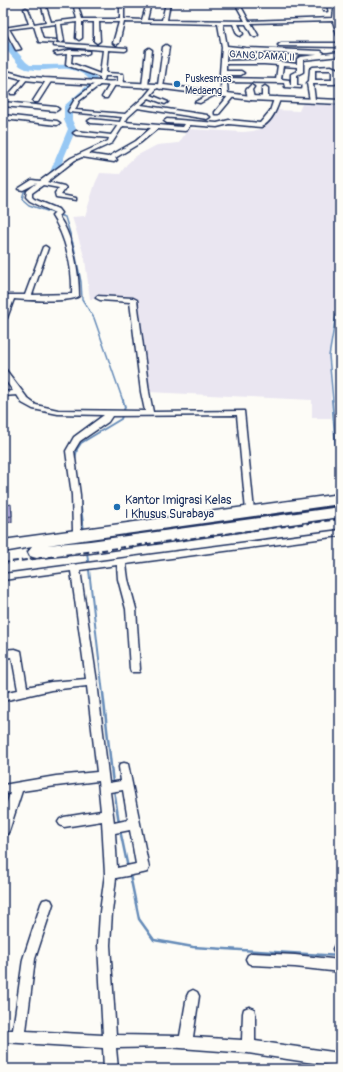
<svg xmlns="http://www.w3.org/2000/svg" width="343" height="1072" viewBox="0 0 343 1072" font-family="Pangolin,sans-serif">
	<rect width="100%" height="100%" fill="#fdfcf7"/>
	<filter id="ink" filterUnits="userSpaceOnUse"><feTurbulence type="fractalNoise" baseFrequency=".025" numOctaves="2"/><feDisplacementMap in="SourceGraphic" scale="8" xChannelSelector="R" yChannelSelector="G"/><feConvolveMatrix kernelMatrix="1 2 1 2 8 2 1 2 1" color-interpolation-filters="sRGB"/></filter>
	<g filter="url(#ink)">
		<path fill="#eae6f1" d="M302 104 337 105V115H340V296L336 297 330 346 331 418H312V400L148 392 135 300 90 299 85 259 72 217 85 216 95 184 100 173 120 174 127 164 136 156 157 145 179 143 188 129 243 132 253 131 264 128 276 110 299 111Z"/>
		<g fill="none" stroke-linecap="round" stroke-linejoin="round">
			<path stroke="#658bb8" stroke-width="1.5" d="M38 183 24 192 22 199 29 205 65 217 74 247 81 282 82 299 94 318 123 401
				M333 401 329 356 340 291"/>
			<path stroke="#658bb8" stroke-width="2" d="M332 400 340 497
				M75 460 77 449 81 443 121 419 125 407 123 400
				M80 500 84 531
				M87 552 103 694"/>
			<path stroke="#658bb8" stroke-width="2.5" d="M103 693 113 784
				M114 790 119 823
				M120 830 128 868
				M130 875 139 919 154 940 193 947 340 956"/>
			<path fill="#97c8f4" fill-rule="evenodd" d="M3 39H6L26 62 30 65C54 66 81 59 98 80L95 87 72 107V120L76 129 57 174H51L50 172 68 129 64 120V106L89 84 90 80C70 60 50 74 26 69L20 66 3 46Z"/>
			<defs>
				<path id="street" d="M41 3 45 4 51 22 77 19 73 3H77L82 19H120V3H124V19L142 20 147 3H151L147 20H162L166 3H170L167 20 245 21 235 3H239L249 21 333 18 335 3H339L338 18H340V20L338 21C337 26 340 31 340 37L337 35 333 21 251 23 258 35 255 37 252 35 246 24H238L243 34 240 36 237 34 233 24H223L227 46 246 48 321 51 324 53 321 55 246 52 227 49 226 61 264 60 297 64V59L300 57 340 52V56L303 60V72L297 75V85L301 86V88L285 87 284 83 227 82 228 95 225 97 222 95 220 73 222 47 218 24 124 22 119 43 116 45 113 43 119 22H99L100 41 97 43 94 41V22H82V38L79 40 76 38 77 22 61 24 64 41 61 43 58 41 56 24 39 26 43 39 56 40 57 41 54 43 39 42 34 26 9 29 21 49 16 50 4 28 29 24 24 9 26 8 28 9 34 24 46 22ZM226 64H264L278 65 276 79 226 78V75H241L244 73 241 71H226ZM283 66 297 67V71L291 74V85H290L289 80 281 79Z
					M321 3H325L327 11H323Z
					M56 43 127 48V50L125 51 108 50 106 73 123 74 124 83 115 85 107 98H103L102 97 110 84 108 83 109 82 118 81V76H105L104 80H100V77L66 65 67 54 57 55 54 53 70 50 89 51V53L87 54H72L71 63 100 74 103 50 54 46V44Z
					M281 43H340V47L279 46 278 45Z
					M166 45 169 47 163 87 160 89 158 87 151 95 168 102 165 104 149 98 141 105 207 115 210 117 207 119 138 108 128 117 125 122 181 127H183L185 124 167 123 164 121 167 119 217 123 229 120 260 123 270 111 274 99 277 97 280 99C277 109 271 123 261 127L229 124 217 127 190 125 187 130 185 131 157 129 140 143 115 158 117 160 114 162 82 157 75 160 47 182 64 186 66 188 61 195 76 198V200L56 197 55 193 59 188 43 185 32 193V197L34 199 58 209 61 213 58 216C73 235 79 272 79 296 69 303 27 300 14 299L7 318 3 320V309L7 299H3V295H25L43 247 45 246 48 248 32 295 72 294C73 269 66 237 52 216L55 213 30 201 26 197 27 191 37 183 23 190 18 189 32 180 40 181 71 158 108 141 109 138 76 135 73 133 76 131 111 135 118 125 91 123 88 121 91 119 120 122 122 117 69 112 68 111 75 99 97 82H101V84L79 101 75 110 125 114 145 96 154 85H158L163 47ZM123 126 151 128 136 141 108 157 88 154 112 143Z
					M149 48 152 50 148 86 145 88 142 86 146 50Z
					M331 66 338 69V82L335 84H313L315 100 310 101 307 83 309 81 310 69 313 67ZM315 70H332V80H315Z
					M25 76 28 78 27 79 15 94H11V92Z
					M47 79 52 80 38 102H34L33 101Z
					M251 85 254 87 252 90 254 98 251 100 248 98 246 90Z
					M265 86 268 88V98L265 100 262 98V88Z
					M212 93 217 94 200 103 195 102Z
					M229 95 234 96 219 114H215V112Z
					M3 102 56 107 59 109 56 111 3 106Z
					M3 115 57 121 60 123 57 125 3 119Z
					M97 296 133 298 137 300 149 392 153 412 244 411 254 511 253 513H247L246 511 237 415 112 416 108 422 80 441 74 451 80 495 81 531 80 533H74L73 531 72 495 66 451 74 437 104 415 58 414 33 409 22 403 17 395 3 396V392L13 391 3 377V370H6L28 399 36 405 58 410 145 411 141 392 130 302 100 300 96 298Z
					M340 530V536L126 564 128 579 136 609 140 669 139 672H131L130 669 126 609 118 579 117 565 80 570 97 682 109 783 121 781 119 767 120 764 124 763 128 764 149 868 147 872 143 873 116 878 112 912 110 945 116 1035 180 1036 187 996 189 992 193 990 197 992 199 996 193 1037 242 1040 243 1013 244 1009 249 1007 254 1009 255 1013V1041L340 1053V1067L248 1053 167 1047 116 1048 118 1069H104L103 1048 3 1042V1030H13L23 959 41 904 43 900 47 899 51 900 53 904 35 959 26 1031 103 1035 98 945 100 912 105 874 102 821 64 827 60 825 58 822 60 819 64 817 101 811 98 781 56 786 22 791 9 831 7 834 3 836V814L10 793 3 795V785L56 776 97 772 87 686 51 690 3 701V693L18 690 12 657 3 658V650L15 649 21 651 27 687 51 682 86 679 71 571 3 580V574ZM123 790 128 820 114 823 110 792ZM130 830 136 864 117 868 115 833Z
					M339 943H340V955L335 953 333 949 335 945Z
					M252 953 295 955 340 960V972L295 967 252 965 248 963 246 959 248 955Z"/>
				<path id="secondary" d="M3 70 25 76 44 78 156 84 251 96 340 100V104L251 100 156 88 44 82 25 80 3 74Z"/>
				<path id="highway" d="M340 494V504L47 545 90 541 340 507V517L90 553 36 558 30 556 28 552 32 547 3 552V540Z"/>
			</defs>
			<use href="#street" stroke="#1b2f5e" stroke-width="3"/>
			<use href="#secondary" stroke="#1b2f5e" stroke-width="3"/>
			<use href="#highway" stroke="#1b2f5e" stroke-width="3"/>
			<use href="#street" fill="#fdfcf7" fill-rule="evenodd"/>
			<use href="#secondary" fill="#fdfcf7" fill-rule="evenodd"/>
			<use href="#highway" fill="#fdfcf7" fill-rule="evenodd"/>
			<path stroke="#1b2f5e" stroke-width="2" stroke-dasharray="6 3" stroke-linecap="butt" d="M3 563 340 519"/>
		</g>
		<path fill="#a399c3" stroke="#1b2f5e" d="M3 506 12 510V522L3 523Z"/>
		<path fill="#bdb2e3" stroke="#1b2f5e" d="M11 504 12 516 3 517V506Z"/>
	</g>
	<g fill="#1f6fb2" stroke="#fdfcf7" stroke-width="1.5">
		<circle cx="177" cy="84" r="4"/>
		<circle cx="117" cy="507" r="4"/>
	</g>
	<g text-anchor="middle" stroke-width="3" stroke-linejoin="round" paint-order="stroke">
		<g font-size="10" fill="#1b2f5e" stroke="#fdfcf7">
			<text transform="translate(262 55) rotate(3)" y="4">GANG DAMAI II</text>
		</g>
		<g font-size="10" fill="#1b2f5e" stroke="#fdfcf7" text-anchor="start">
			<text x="185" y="82">Puskesmas<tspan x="185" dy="12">Medaeng</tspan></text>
		</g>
		<g font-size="12" fill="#1b2f5e" stroke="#fdfcf7" text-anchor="start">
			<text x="125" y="504">Kantor Imigrasi Kelas<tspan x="125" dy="14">I Khusus Surabaya</tspan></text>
		</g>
	</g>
	<rect width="343" height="1072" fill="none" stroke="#fdfcf7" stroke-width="16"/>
	<rect x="8" y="8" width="327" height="1056" fill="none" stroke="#1b2f5e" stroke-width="1.5" filter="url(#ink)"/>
</svg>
